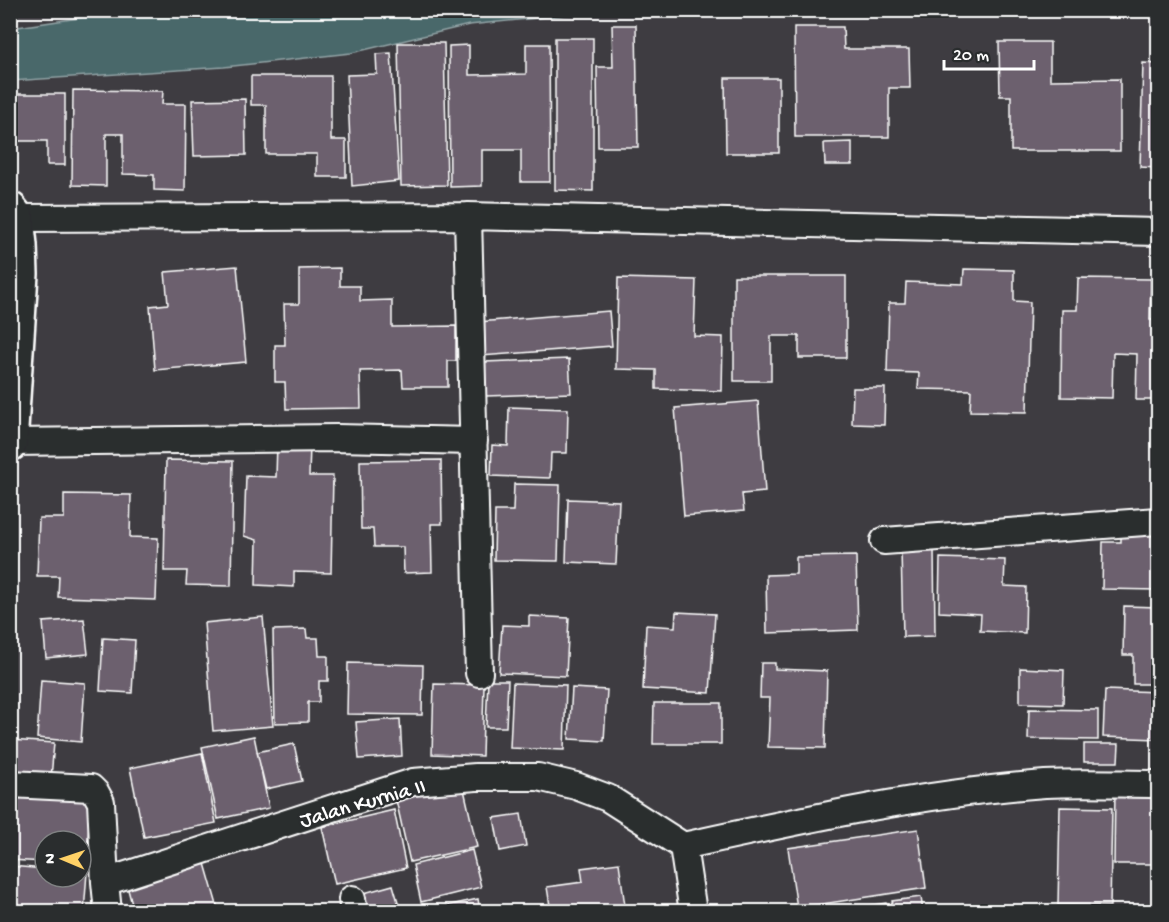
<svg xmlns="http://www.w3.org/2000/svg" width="1169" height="922" viewBox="0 0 1169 922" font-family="'Gochi Hand',sans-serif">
	<rect width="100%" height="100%" fill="#3e3c41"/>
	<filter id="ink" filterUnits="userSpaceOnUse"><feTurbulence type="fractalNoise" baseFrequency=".0167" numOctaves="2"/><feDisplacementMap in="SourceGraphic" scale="12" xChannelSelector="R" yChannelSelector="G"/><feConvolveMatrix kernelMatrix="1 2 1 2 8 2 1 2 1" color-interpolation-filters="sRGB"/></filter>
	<g filter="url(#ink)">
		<path fill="#49676b" stroke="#92a4a6" stroke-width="1.5" d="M133 10H604V11L469 25 351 53 224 67 11 81V28Z"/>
		<path fill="#6c606e" stroke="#fff" stroke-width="1.5" d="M612 25H636L638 147H598L597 67H613Z
			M794 27H843L844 49H909L910 88H889V137H795Z
			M555 38H593V191L555 190Z
			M999 42H1050V80L1120 79V151H1011V96H1000Z
			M398 43H444L447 185 401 186Z
			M526 44H549L550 182H521V150H482V186L450 187 449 46 469 45V75L526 74Z
			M391 53 399 181 352 186 347 75 377 74 376 54Z
			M1143 63 1158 64V168L1140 167Z
			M251 76H331V140H346V177H317V154H266V105H251Z
			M725 78H779V153H726Z
			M73 90 163 91 162 104H186L185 191 154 190V175L123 174V134H106V186L72 185Z
			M10 94H65V165H47V141H10Z
			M245 99 246 155 194 156 192 100Z
			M852 142V165H825L824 143Z
			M237 266 246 362 155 370 150 306 168 304 165 272Z
			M340 268V286H360V301L392 300V327L456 326V361H448V387H403L402 370 360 371 361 408 286 409 285 382H275V345H285L284 304H299V269Z
			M964 269 1014 270V301L1030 302 1027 412 970 411 971 390 918 389 919 373 887 372 889 303H905L906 282 963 284Z
			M734 276H846V358H799V336H771V381H734Z
			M618 278 696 280 694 336 723 337 722 391 656 389V370L616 369Z
			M1078 278 1151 279 1150 320H1158V400H1136L1137 354 1113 353 1112 398 1061 397 1062 310H1077Z
			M609 311 612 346 481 356 478 322Z
			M569 359 571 393 486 396 484 362Z
			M853 388H885L884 425 852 424Z
			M758 401 765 492 742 494 744 511 684 516 675 408Z
			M509 407 568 409 567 453H551L550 478 491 476 492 445 508 446Z
			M277 443 310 445 309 476H333L331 573 294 572V587L256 585 257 540 244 536 246 476 276 477Z
			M166 460 233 461 231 586 186 585 187 571H164Z
			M441 460 442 524H431L432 572 404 573 403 547H374L373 529H361L360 461Z
			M514 484 560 485 558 561 494 560 495 511H513Z
			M64 494 131 495 130 537 158 538 156 600 58 597 59 576H37L39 518H64Z
			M568 499 619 501 616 564 566 562Z
			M1121 529 1158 530V590L1102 589 1103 542H1121Z
			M901 549H934L935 636 903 637Z
			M856 556 858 630 767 633 766 575 796 574V557Z
			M940 558 1005 560 1004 586 1026 587 1025 633 980 631 981 614 939 612Z
			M1124 606 1158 607V684H1133V655H1123Z
			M676 612 715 614 710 693 643 689 646 625 675 627Z
			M529 616 569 618 566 676 499 673 502 625 529 626Z
			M263 617 273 726 213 731 204 623Z
			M84 619 88 654 46 658 43 622Z
			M306 629 307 638H318L319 656H328V681H319V702H308V722L275 723 273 630Z
			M103 638 135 640 132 693 100 691Z
			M348 663 423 665 422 715 347 714Z
			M761 663H775V669L827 671 825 748 768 747 770 698H760Z
			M1020 668 1064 670 1063 704 1020 703Z
			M41 680 85 683 81 742 37 738Z
			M488 680H508L506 727H486Z
			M513 683 566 685 564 750 510 748Z
			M434 684 484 685 482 756 432 754Z
			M572 688 607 690 604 741 569 739Z
			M1105 690 1158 692V739L1103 737Z
			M654 703H721V744H653Z
			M1029 709 1098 710V740L1028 739Z
			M400 719 402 756 359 759 356 722Z
			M254 736 269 808 218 819 202 747Z
			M10 740 54 743 51 778 10 775Z
			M294 744 302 781 266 789 257 752Z
			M1084 744H1119L1118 762H1084Z
			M202 753 216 823 144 837 130 768Z
			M463 785 477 847 410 862 396 800Z
			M1115 789 1158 790V864H1114Z
			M12 791 91 796 86 865 81 864V841H45V862L10 860Z
			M1060 807 1112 808 1110 906 1058 905Z
			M394 810 406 868 335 884 322 827Z
			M521 814 526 846 500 851 494 818Z
			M918 829 926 888 797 908 788 848Z
			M472 850 481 887 421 902 413 865Z
			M204 860 219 912H134L126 882Z
			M619 863 625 906 597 910V912H551L547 887 583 882 581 868Z
			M10 866 45 869V877H81V871L87 872 84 912H10Z
			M393 885 401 912H369L364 893Z
			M921 897 923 912H894L892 901Z
			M478 899 480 912H423V911Z
			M886 903 887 912H826Z"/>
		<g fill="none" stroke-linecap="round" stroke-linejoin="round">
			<defs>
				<path id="street" d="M468 216 479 673
					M17 218 468 216 1158 232
					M11 442 337 438 474 441
					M884 541 1158 521
					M10 784 91 788 96 793 101 802 105 882 108 912
					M105 882 413 782 476 777H538L576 786 608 798 683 846
					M352 899 354 912
					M693 912 683 846C802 820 922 793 1045 784 1082 782 1121 784 1158 784"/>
				<path id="secondary" d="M10 209 17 218 20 245 21 274 10 444"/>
			</defs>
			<use href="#street" stroke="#fff" stroke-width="30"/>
			<use href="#secondary" stroke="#fff" stroke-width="38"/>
			<use href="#street" stroke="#2a2d2e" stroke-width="26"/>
			<use href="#secondary" stroke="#2a2d2e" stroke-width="33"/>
		</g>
	</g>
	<g text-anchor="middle" stroke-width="4.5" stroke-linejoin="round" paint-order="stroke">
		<g font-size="22" fill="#fff" stroke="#2a2d2e">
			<text transform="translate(362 801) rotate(-16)" y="8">Jalan Kurnia II</text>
		</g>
	</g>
	<rect width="1169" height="922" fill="none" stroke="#2a2d2e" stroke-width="36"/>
	<rect x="18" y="18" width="1133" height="886" fill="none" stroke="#fff" stroke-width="2" filter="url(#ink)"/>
	<g transform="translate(63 859) rotate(272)"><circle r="28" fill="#2a2d2e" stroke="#7f8182" stroke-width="1.5"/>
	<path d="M0-4.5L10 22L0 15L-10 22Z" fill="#ffd166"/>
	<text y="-9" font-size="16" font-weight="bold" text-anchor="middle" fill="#ffffff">N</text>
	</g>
	<path d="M944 60v9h90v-9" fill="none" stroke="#ffffff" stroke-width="3"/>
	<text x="953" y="60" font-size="18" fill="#ffffff" stroke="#2a2d2e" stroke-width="4.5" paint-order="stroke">20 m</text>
</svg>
